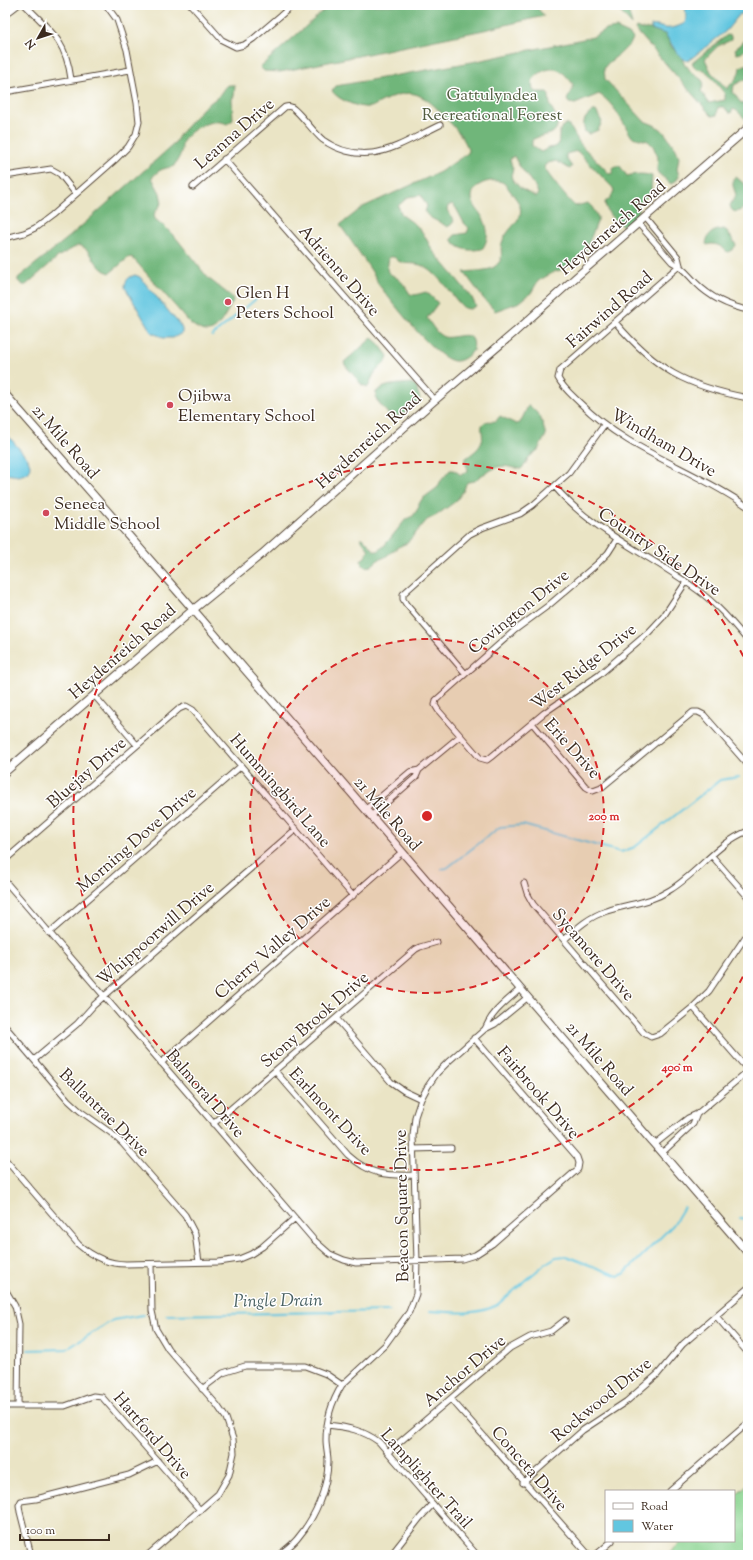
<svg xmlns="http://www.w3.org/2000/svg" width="753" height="1560" viewBox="0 0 753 1560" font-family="'Sorts Mill Goudy',serif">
	<rect width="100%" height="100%" fill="#fff"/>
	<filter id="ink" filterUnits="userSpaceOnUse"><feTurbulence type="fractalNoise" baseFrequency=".025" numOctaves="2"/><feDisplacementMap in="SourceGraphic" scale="8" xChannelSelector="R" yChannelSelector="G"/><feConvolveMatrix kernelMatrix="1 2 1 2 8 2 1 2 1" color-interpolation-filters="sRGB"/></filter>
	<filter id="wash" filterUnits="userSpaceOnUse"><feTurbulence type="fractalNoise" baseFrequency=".012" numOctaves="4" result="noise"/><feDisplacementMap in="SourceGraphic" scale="16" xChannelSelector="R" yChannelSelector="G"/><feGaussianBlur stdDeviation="0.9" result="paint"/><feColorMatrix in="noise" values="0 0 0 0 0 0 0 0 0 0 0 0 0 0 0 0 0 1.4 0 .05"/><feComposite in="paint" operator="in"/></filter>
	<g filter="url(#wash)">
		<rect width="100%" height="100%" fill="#eae4c5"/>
		<path fill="#8ad490" stroke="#627f57" d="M748 1484V1555H666L682 1541H734V1496Z"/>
		<path fill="#6fb67a" stroke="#55704c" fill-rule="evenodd" d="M330 5H535L544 16 484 30 280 72 264 71 260 67Z
			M614 5H623L629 13 632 25Z
			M636 27 641 29H651L665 34 668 39 671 46 682 58 685 66H687L691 72 702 80 704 84 701 91 709 103 725 100V94L708 73 702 70 696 69 692 63 727 35 731 36V40L718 46 705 59 711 72 727 89C733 81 739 78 740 67L748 64V78L734 85 733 92 740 102 748 106V120C742 118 740 111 733 109L731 113H729L724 107H718L717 115 712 116 710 114 635 29Z
			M616 28 629 34 633 38 631 43 621 53 608 63 604 68 605 79 644 121 654 125 661 129 666 135 676 149 679 157 677 169 679 176 677 180 671 184 658 173 657 169 658 157 653 146 648 141 632 137C622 122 615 104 599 94L575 104 569 103 567 100C569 95 573 90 573 85 572 82 569 79 567 77 557 64 541 68 532 81L533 90 536 92H547C550 96 549 100 550 104 553 113 564 125 552 133 547 136 540 135 532 140V146L541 152 545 150 547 148 555 147 558 145C560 136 557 127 567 124 574 130 576 140 583 147 592 156 601 164 609 174L613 173V168L615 166H620L627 176C634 174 644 173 652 176L651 193 638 204C642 217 633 219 623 226 614 221 606 213 605 202L610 198 614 192 613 188 577 151 566 154V158L572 167 570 169 556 161 548 163 544 166C545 172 569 201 575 206L588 203 592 207 598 217V220L585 252 564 269 554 272 538 281 531 293 520 302 495 311 483 298 464 272C472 271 489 271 494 267 506 259 499 251 502 243 508 224 532 218 514 196 510 191 506 184 502 182 490 178 471 184 472 199 473 205 478 210 481 215 488 225 490 239 482 249 469 251 462 251 452 241V238L455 235 467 233 469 228 464 223 456 208 452 204 448 206 447 210 454 221 451 225 447 227C440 221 430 220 425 212L427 206 421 195 408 197 398 206 402 215 416 225 423 233 433 251 471 296 476 306 470 309 464 308C451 296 441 276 425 267 412 260 403 268 394 257H389L387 270C390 275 393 275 397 278 403 282 407 289 410 294L415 295 426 292 431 296 438 303 427 318C431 324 437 335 444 337 453 340 478 325 473 351 468 356 461 362 454 361 434 358 392 301 378 284L376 278 363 258 340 225 363 207 440 172 468 153C469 145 460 134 454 127 445 117 433 102 420 96 407 89 391 97 379 103 377 104 374 106 371 107 360 109 338 100 332 91L336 86 472 62 593 37 605 30ZM514 156 518 164 536 188 538 193 536 197 521 189 512 179 511 175 513 169 510 160 512 157Z
			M748 38V48L741 53 737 54 735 49Z
			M229 85H235L234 96 232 99 233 120 227 124C213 117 193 128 185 138 180 144 183 148 181 153 179 158 176 163 173 167 163 168 158 170 152 178L160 193 162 203 154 214 155 219 165 227 177 239 208 278 232 297 233 302C220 322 215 343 190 323L132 257 128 258 110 273C94 269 94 250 79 245L59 256 26 285H23L18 281V278L69 237 174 144 180 134 203 108 218 97 225 87Z
			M593 111H596L602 122 598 130 589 134 585 132C582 121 584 118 593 111Z
			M736 177 748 187V205C742 210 732 217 730 205L736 195 733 186V179Z
			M724 229 727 231 736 245C735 248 730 252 727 252 722 246 714 242 707 245L706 244C707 233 714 230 724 229Z
			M372 338 379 344 388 356C386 365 375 369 372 378 370 382 371 383 368 387L362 385 345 365 344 362Z
			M411 383 416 386 420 399 405 413 394 417 389 415 376 399V392C387 383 397 385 411 383Z
			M528 406H530L540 416 546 435 538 450 528 458 525 465 521 469 504 466 497 467 480 476 475 481 468 482 466 484 464 490 456 501 437 515 427 520 407 543 398 547 385 557 378 560 371 566 365 567 362 564 361 560 365 557 369 550 360 538H363L375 551H378L384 546 406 519 413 516 419 507V504L422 499 438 487 440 482 450 470H454L461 475 468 471C468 466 464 464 465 459 471 454 480 449 482 441 484 435 479 426 484 423 487 420 492 422 496 421L500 416 516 424 520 423Z"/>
		<path fill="#62c6e0" stroke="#4e787f" d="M685 5H748V14H740L726 31 688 61 685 60 677 53 665 34 651 29V26C655 25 657 26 661 27 670 30 677 27 685 23L686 18Z
			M135 275 140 277 180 325 182 329V333L173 338H163C158 334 154 335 151 332L125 287C125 281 128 277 135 275Z
			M5 432 28 459 31 468 28 473 19 476 5 474Z"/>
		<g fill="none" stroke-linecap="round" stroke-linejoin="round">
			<path stroke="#62c6e0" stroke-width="2" d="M212 336 263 293
				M441 869 447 868 500 827 523 825 621 852 635 847 720 780 739 777
				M740 1218 748 1219
				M430 1311C453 1312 476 1316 497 1305L545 1264 556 1257 566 1256 618 1276 624 1274 673 1225 684 1207
				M166 1315 390 1311
				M5 1349H9
				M28 1350 67 1349 113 1320 143 1315"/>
		</g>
	</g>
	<g filter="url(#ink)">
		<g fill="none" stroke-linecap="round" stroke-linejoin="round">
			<defs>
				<path id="street" d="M25 5C51 31 66 41 71 79
					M191 5 222 40 236 47 244 45 253 39 293 5
					M5 15 18 5
					M5 92 130 70
					M224 159 435 400
					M5 176 51 169 60 174 75 193
					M193 187 285 107C288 106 289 106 291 107 298 110 314 133 323 140 337 150 355 155 372 153 394 151 420 134 440 125
					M645 217 678 257 680 265
					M638 223 672 262C683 267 688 275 696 283 710 297 728 306 748 310
					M5 238 24 233 35 228 51 216 116 159 128 147 136 134 139 122 137 103 127 50 117 20 106 5
					M680 265 560 370 558 378C563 388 572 395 580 403 630 453 693 468 748 507
					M615 322C656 370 686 386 748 398
					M555 487C593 532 649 554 696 589 716 603 732 622 748 641
					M617 539 608 553 597 564 549 605 515 630 436 700 435 705 438 710 480 758 487 760 491 757 544 713 599 675 649 632 663 617 686 582
					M465 673 406 604 403 599V594L470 534 482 528 520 514 533 505 569 473 604 425
					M94 695 137 745
					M532 723 586 787 593 791 601 788 693 712H698L704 715 748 765
					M366 809 410 772 419 770 460 736
					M371 816 416 777 419 770
					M712 856 748 897
					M5 860 179 709 186 706 193 710 353 896
					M5 881 313 1239 330 1254 344 1260 356 1263 462 1259 475 1255 492 1244 578 1169 579 1163 577 1157 474 1038
					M524 883 527 893 533 904 644 1033 651 1037 660 1034 693 1007 709 991 748 933
					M49 933 241 766
					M564 940C577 928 590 916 607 911 630 903 648 904 670 890 698 873 717 843 748 831
					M693 1007 748 1070
					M336 1018 391 1082 404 1091 421 1099
					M5 1026 68 1100 80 1111 111 1133 123 1144 185 1215 195 1234 199 1262
					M485 1029C492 1011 507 1001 520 989
					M34 1060 77 1024 94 1005 296 829
					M161 1063 402 852
					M275 1071 348 1155C370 1175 386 1176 414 1175
					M213 1124 416 949 420 947 437 942
					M655 1144 688 1118 697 1114 748 1071
					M413 1149 451 1148
					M662 1153 693 1124 697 1114
					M5 1159 79 1245C93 1257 108 1264 126 1264L219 1262 239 1259 251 1254 262 1247 295 1218
					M5 1289 15 1306 19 1324 18 1406
					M716 1316 748 1353
					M202 1389 223 1373 245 1366H305L326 1374 342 1385
					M451 1399 589 1555
					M5 1406H65L93 1396 102 1397 200 1510
					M327 1425C347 1427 363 1430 379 1442L477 1555
					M388 1452 510 1348 530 1337 551 1331 565 1320
					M523 1483 583 1430 627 1401 658 1374 683 1344 748 1288
					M670 1491 748 1423
					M31 1555 20 1512 19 1505 21 1501 36 1499 129 1475 158 1461
					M148 1555 218 1494 229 1475 234 1453 233 1439 226 1418 217 1405 168 1349 156 1329 152 1311 151 1264
					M279 1555C285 1550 292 1545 297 1539 315 1518 328 1488 328 1461 328 1454 326 1447 326 1440 326 1420 332 1401 342 1385L385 1345 409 1312 416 1294 417 1261 413 1136 415 1117 421 1099 428 1086 437 1073 449 1061 485 1029 495 1024 528 997
					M391 1555 420 1518 433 1504
					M596 1555 612 1541"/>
				<path id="secondary" d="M5 394 185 600 748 1253
					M5 772 194 609 262 554 435 400 515 332 575 278 748 128"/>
			</defs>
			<use href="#street" stroke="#554637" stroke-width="7"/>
			<use href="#secondary" stroke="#554637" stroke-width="9"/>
			<use href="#street" stroke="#fff" stroke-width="5"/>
			<use href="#secondary" stroke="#fff" stroke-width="7"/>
		</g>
	</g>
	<circle cx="427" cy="816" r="177" fill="#d62828" fill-opacity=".12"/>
	<g fill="none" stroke="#d62828" stroke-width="2" stroke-dasharray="7 5">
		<circle cx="427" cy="816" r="177"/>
		<path d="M748 966A354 354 0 1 1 748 666"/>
	</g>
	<g fill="#d1495b" stroke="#fff" stroke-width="1.5">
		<circle cx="228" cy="302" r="4"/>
		<circle cx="170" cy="405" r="4"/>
		<circle cx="46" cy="513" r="4"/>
	</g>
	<g text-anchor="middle" stroke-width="3" stroke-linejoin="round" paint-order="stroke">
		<g font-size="17" fill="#535d40" stroke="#fff">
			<text x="492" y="100">Gattulyndea<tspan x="492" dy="20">Recreational Forest</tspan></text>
		</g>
		<g font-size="17" fill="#3b2a1e" stroke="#fff">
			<text transform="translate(234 133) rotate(-41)" y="6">Leanna Drive</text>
			<text transform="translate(612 227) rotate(-41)" y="6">Heydenreich Road</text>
			<text transform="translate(340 270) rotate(49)" y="6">Adrienne Drive</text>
			<text transform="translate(609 309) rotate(-41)" y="6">Fairwind Road</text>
			<text transform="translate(368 440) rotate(-42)" y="6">Heydenreich Road</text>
			<text transform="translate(66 441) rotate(49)" y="6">21 Mile Road</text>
			<text transform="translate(664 442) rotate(30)" y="6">Windham Drive</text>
			<text transform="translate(660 551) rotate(34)" y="6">Country Side Drive</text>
			<text transform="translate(518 611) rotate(-39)" y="6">Covington Drive</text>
			<text transform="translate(122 651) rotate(-41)" y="6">Heydenreich Road</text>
			<text transform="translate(583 666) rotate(-38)" y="6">West Ridge Drive</text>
			<text transform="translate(573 748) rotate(48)" y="6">Erie Drive</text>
			<text transform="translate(86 772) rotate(-41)" y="6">Bluejay Drive</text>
			<text transform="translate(281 790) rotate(49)" y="6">Hummingbird Lane</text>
			<text transform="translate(388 813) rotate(49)" y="6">21 Mile Road</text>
			<text transform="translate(136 839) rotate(-41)" y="6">Morning Dove Drive</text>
			<text transform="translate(155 933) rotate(-41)" y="6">Whippoorwill Drive</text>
			<text transform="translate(272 947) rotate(-41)" y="6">Cherry Valley Drive</text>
			<text transform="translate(594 954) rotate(49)" y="6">Sycamore Drive</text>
			<text transform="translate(314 1019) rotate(-41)" y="6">Stony Brook Drive</text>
			<text transform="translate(600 1058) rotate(49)" y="6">21 Mile Road</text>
			<text transform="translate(539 1092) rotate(49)" y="6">Fairbrook Drive</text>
			<text transform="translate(206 1093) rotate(49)" y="6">Balmoral Drive</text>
			<text transform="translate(331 1111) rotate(47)" y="6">Earlmont Drive</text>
			<text transform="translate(105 1112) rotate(44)" y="6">Ballantrae Drive</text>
			<text transform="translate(401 1206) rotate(-91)" y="6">Beacon Square Drive</text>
			<text transform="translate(464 1370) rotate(-40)" y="6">Anchor Drive</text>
			<text transform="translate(601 1399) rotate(-39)" y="6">Rockwood Drive</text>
			<text transform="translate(153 1435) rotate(49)" y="6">Hartford Drive</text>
			<text transform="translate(530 1468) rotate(49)" y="6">Conceta Drive</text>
			<text transform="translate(427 1478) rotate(48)" y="6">Lamplighter Trail</text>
		</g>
		<g font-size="17" fill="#3b2a1e" stroke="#fff" text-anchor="start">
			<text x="236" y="298">Glen H<tspan x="236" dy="20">Peters School</tspan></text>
			<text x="178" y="401">Ojibwa<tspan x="178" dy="20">Elementary School</tspan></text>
			<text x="54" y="509">Seneca<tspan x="54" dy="20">Middle School</tspan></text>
		</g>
		<g font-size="18" font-style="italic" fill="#496162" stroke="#fff">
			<text transform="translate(278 1300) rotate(-1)" y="6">Pingle Drain</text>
		</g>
	</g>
	<circle cx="427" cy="816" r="6" fill="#d62828" stroke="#fff" stroke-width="2"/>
	<g font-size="12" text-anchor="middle" font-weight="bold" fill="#d62828" stroke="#fff" stroke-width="3" stroke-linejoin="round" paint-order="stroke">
		<text x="604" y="820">200 m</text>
		<text x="677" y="1071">400 m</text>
	</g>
	<rect width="753" height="1560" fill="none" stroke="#fff" stroke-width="20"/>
	<rect x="605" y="1490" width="130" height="52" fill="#ffffff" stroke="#b1aaa5"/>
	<rect x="613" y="1503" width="20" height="6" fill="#ffffff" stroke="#b1aaa5"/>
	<text x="641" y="1510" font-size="12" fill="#3b2a1e">Road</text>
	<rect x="613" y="1520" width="20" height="12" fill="#62c6e0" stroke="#b1aaa5"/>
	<text x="641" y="1530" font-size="12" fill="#3b2a1e">Water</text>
	<g transform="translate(38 38) rotate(231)" stroke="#ffffff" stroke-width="3" paint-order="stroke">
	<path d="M0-3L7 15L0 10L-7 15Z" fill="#3b2a1e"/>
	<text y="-6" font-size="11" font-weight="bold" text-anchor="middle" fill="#3b2a1e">N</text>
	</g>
	<path d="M20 1534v6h89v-6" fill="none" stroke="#3b2a1e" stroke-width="2"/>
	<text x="26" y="1534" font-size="12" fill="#3b2a1e" stroke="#ffffff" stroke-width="3" paint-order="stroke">100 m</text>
</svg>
